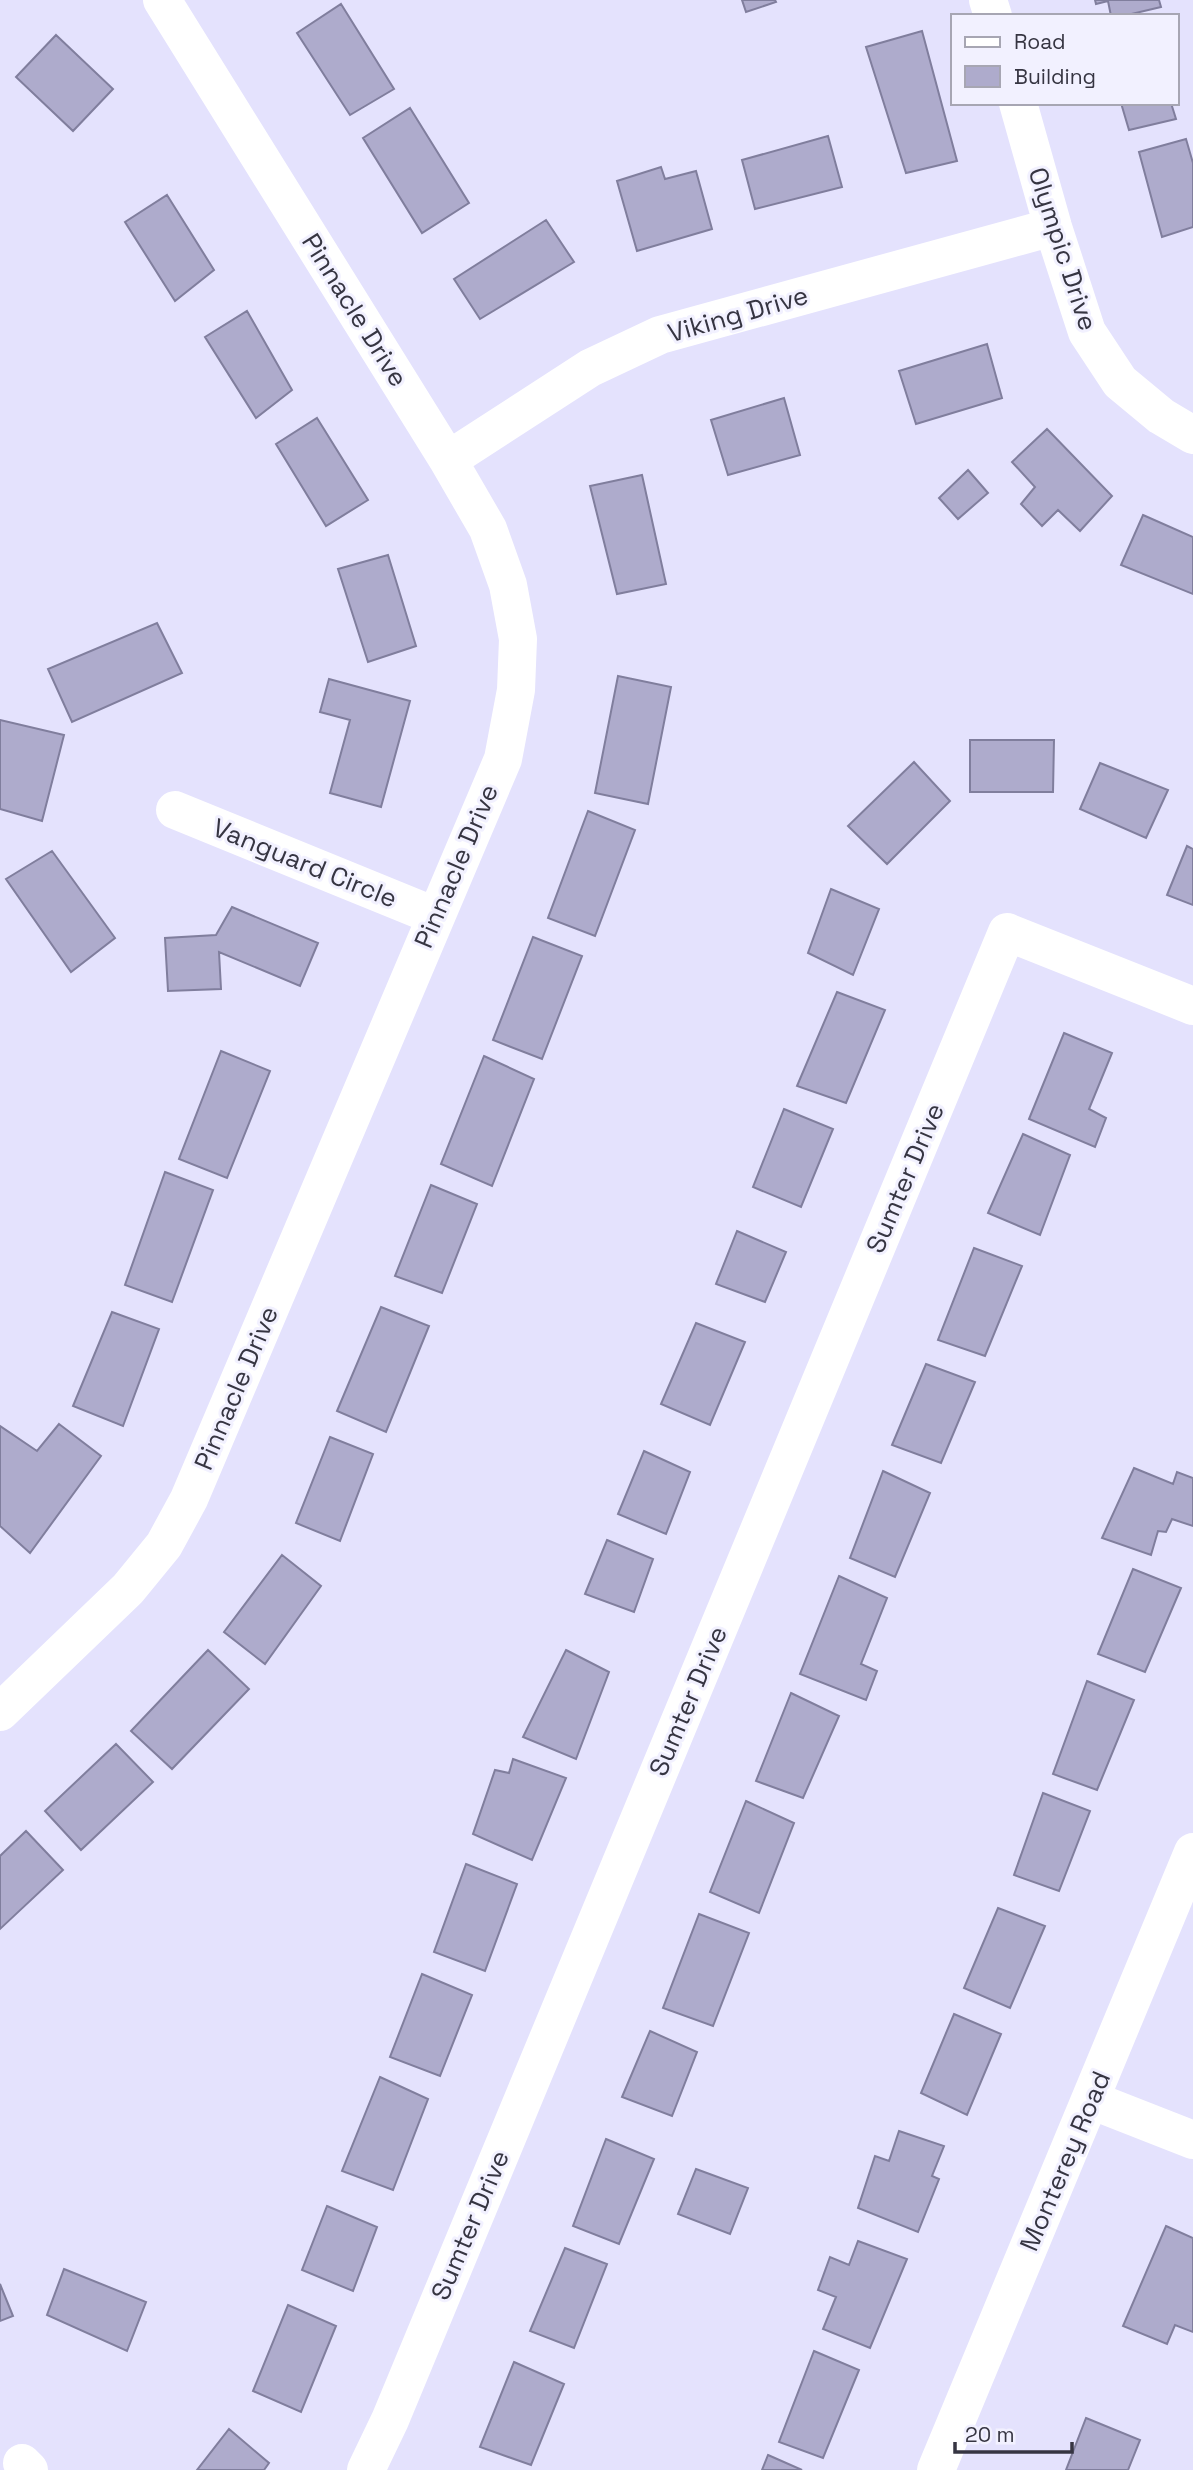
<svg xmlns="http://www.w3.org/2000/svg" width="1193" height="2470" viewBox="0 0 1193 2470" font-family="'Space Grotesk',sans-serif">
	<rect width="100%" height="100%" fill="#e4e2fd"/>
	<path fill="#aeabcc" stroke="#807e9d" stroke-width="2" d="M742 0H775L776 2 746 12Z
		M1095 0H1159L1161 7 1123 16H1111L1108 1 1096 4Z
		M341 4 394 89 350 115 297 33Z
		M922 31 957 161 906 173 866 47Z
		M56 35 113 89 73 131 16 77Z
		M1121 103H1171L1176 119 1129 130Z
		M410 108 469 203 422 233 363 138Z
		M828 136 842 187 755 209 742 160Z
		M1186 139 1193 163V227L1162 237 1139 152Z
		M661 167 665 179 696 171 712 229 637 251 617 181Z
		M167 195 214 270 175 301 125 222Z
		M546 220 574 262 480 319 454 279Z
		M247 311 292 390 256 418 205 337Z
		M987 344 1002 398 916 424 899 371Z
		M784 398 800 455 728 475 711 420Z
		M317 418 368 500 326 526 276 444Z
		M1047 429 1112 496 1080 531 1058 510 1042 526 1021 504 1035 487 1012 462Z
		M968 470 988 493 958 519 939 498Z
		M642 475 666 584 617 594 590 486Z
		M1143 515 1193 537V594L1121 565Z
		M388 555 416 646 368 662 338 569Z
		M157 623 182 673 72 722 48 669Z
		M618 676 671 687 648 804 595 793Z
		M329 679 410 701 381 807 330 793 350 720 320 712Z
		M0 720 64 735 42 821 0 809Z
		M970 740H1054L1053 792H970Z
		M914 762 950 801 887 864 848 826Z
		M1100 763 1168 790 1146 838 1080 809Z
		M588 811 635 830 595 936 548 918Z
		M1187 846 1193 849V905L1167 895Z
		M52 851 115 938 71 972 6 879Z
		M831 889 879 909 853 975 808 953Z
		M232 907 318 943 300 986 219 952 221 989 168 991 165 938 216 935Z
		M533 937 582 956 542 1059 493 1040Z
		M837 992 885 1010 846 1103 797 1086Z
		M1064 1033 1112 1053 1089 1109 1106 1118 1095 1147 1029 1119Z
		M221 1051 270 1071 227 1178 179 1159Z
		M484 1056 534 1079 492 1186 441 1164Z
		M784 1109 833 1129 801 1207 753 1187Z
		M1023 1134 1070 1155 1040 1235 988 1213Z
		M165 1172 213 1190 172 1302 125 1285Z
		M431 1185 477 1204 442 1293 395 1276Z
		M737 1231 786 1252 765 1302 716 1284Z
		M974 1248 1022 1266 985 1356 938 1340Z
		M381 1307 429 1326 386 1432 337 1411Z
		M112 1312 159 1329 123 1426 73 1406Z
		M696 1323 745 1342 710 1425 661 1404Z
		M926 1364 975 1382 941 1463 892 1445Z
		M59 1424 101 1456 30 1553 0 1526V1426L37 1451Z
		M330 1437 373 1454 340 1541 296 1523Z
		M644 1451 690 1472 666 1534 618 1514Z
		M1134 1468 1173 1484 1177 1472 1193 1478V1526L1172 1519 1166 1532 1158 1531 1151 1555 1102 1538Z
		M883 1471 930 1493 895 1577 850 1558Z
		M607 1540 653 1559 634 1612 585 1594Z
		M282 1555 321 1586 265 1664 224 1632Z
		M1133 1569 1181 1588 1145 1672 1098 1654Z
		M839 1576 887 1598 861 1664 877 1671 866 1700 800 1674Z
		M208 1650 249 1689 172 1769 131 1731Z
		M566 1650 609 1672 576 1759 523 1737Z
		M1087 1681 1134 1700 1097 1790 1053 1774Z
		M791 1693 839 1716 803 1798 756 1781Z
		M116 1744 153 1782 81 1850 45 1811Z
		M513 1759 566 1778 532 1860 473 1834 495 1770 509 1773Z
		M1043 1793 1090 1811 1059 1891 1014 1875Z
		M746 1801 794 1823 759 1913 710 1892Z
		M26 1831 63 1870 0 1929V1856Z
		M466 1864 517 1884 485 1971 434 1952Z
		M998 1908 1045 1926 1010 2008 964 1988Z
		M699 1914 749 1933 713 2026 663 2008Z
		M422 1974 472 1995 440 2076 390 2057Z
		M954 2014 1001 2034 967 2115 921 2093Z
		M650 2031 697 2052 672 2116 622 2097Z
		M380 2077 428 2099 393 2190 342 2171Z
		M899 2131 944 2146 932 2176 939 2179 918 2232 858 2208 875 2156 889 2161Z
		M606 2139 654 2159 619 2244 573 2226Z
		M696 2169 748 2188 730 2234 678 2214Z
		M327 2206 377 2227 353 2291 302 2270Z
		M1166 2226 1193 2238V2332L1175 2325 1167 2344 1123 2326Z
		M858 2241 907 2259 870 2348 823 2329 836 2297 818 2290 830 2257 849 2265Z
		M565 2248 607 2264 574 2348 530 2331Z
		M64 2269 146 2302 127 2351 47 2315Z
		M0 2284 13 2316 0 2321Z
		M288 2305 336 2326 301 2412 253 2391Z
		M814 2351 859 2370 823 2458 779 2442Z
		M514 2362 564 2384 531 2465 480 2447Z
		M1086 2418 1140 2440 1128 2470H1066Z
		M229 2429 269 2463 264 2470H197Z
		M768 2455 802 2470H762Z"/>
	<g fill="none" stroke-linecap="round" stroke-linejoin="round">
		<path stroke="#fff" stroke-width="38" d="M988 0 993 16
			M1018 103 1053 227 1087 332 1120 382 1161 416 1193 435
			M448 460 590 368 660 335 1053 227
			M175 810 435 916
			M0 1712 128 1589 164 1545 189 1499 503 759 516 690 518 639 508 585 488 529 448 460 162 0
			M1091 2100 1193 2140
			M22 2463 29 2470
			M366 2470 390 2420 1007 932 1193 1006
			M936 2470 1193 1852"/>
	</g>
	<g text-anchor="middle" stroke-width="6" stroke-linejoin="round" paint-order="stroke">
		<g font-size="26" fill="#363542" stroke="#f2f1ff">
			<text transform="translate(1063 249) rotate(72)" y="9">Olympic Drive</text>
			<text transform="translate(355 310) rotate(58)" y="9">Pinnacle Drive</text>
			<text transform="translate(738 314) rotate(-16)" y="9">Viking Drive</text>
			<text transform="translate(305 863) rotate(22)" y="9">Vanguard Circle</text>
			<text transform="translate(456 866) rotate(-67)" y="9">Pinnacle Drive</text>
			<text transform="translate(905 1178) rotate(-67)" y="9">Sumter Drive</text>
			<text transform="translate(236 1388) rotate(-67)" y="9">Pinnacle Drive</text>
			<text transform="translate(688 1701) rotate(-67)" y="9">Sumter Drive</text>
			<text transform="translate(1065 2161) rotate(-67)" y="9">Monterey Road</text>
			<text transform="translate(470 2225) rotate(-67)" y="9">Sumter Drive</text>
		</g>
	</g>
	<rect x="951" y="14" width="228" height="91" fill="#f2f1ff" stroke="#a7a6b3" stroke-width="2"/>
	<rect x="965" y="37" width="35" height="10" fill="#ffffff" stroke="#a7a6b3" stroke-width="2"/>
	<text x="1014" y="49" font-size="21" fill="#363542">Road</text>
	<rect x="965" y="66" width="35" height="21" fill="#aeabcc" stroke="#a7a6b3" stroke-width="2"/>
	<text x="1014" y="84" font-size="21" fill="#363542">Building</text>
	<path d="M955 2442v10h117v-10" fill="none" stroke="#363542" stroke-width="3.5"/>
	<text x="965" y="2442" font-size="21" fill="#363542" stroke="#f2f1ff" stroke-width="5" paint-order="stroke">20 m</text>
</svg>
